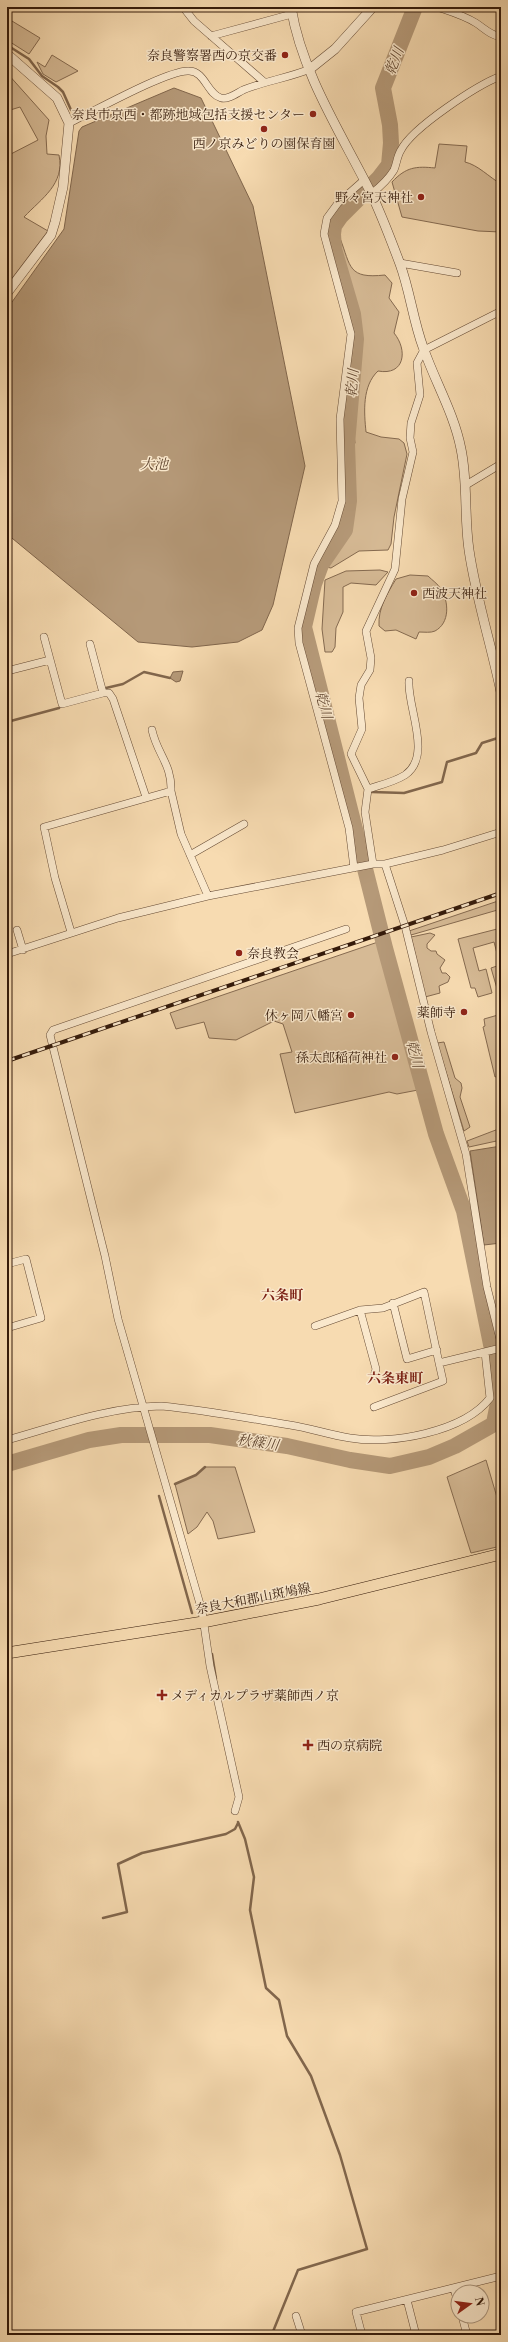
<svg xmlns="http://www.w3.org/2000/svg" width="508" height="2342" viewBox="0 0 508 2342" font-family="'Libre Bodoni','Noto Serif JP',serif">
	<rect width="100%" height="100%" fill="#f7dbb1"/>
	<filter id="stains"><feTurbulence type="fractalNoise" baseFrequency=".005" numOctaves="4"/><feColorMatrix values="0 0 0 0 .2 0 0 0 0 .09 0 0 0 0 .02 0 0 0 .5 -.17"/></filter>
	<radialGradient id="worn" r=".72"><stop offset=".6" stop-color="#630" stop-opacity="0"/><stop offset="1" stop-color="#630" stop-opacity=".3"/></radialGradient>
	<path fill="#d6ba95" stroke="#856a50" d="M7 18 40 38 29 54 7 40Z
		M52 55 78 71 56 82 43 74 37 62 45 67Z
		M7 73 49 120 46 136 47 154 59 155C65 184 42 198 24 217L48 231 7 285V156L38 140 20 107 7 111Z
		M439 144 467 146 465 162C478 165 489 177 501 184V232L478 231 402 217 392 182C406 167 416 166 435 168Z
		M336 236 340 238C351 267 348 279 385 275L392 283 389 298 399 312 394 333C408 350 405 376 378 371 362 386 364 412 366 432L381 437 399 439 404 443 407 454 394 517 391 544 388 550 359 551 331 568 326 567 325 562 347 531 351 504 350 450 355 443 352 420 357 399 358 336 355 313 335 239Z
		M380 570 388 572 376 585 351 583 343 587V612L336 628 335 647 332 652H325L322 629 325 580 346 571Z
		M410 575 428 576C432 580 438 584 441 589 449 602 450 623 435 631 431 633 424 632 419 632L416 639 396 630 385 631 379 626C378 608 387 594 396 579Z
		M501 900V909L411 935 409 931Z
		M501 928V991L498 992 491 968 500 965 494 942 473 948 479 971 486 969 492 993 478 997 475 988H471L458 939Z
		M430 933 435 935 427 944V948L431 951H436L437 954 445 960 440 968 442 973H446L450 977 448 982 439 986 440 993 425 997 411 937Z
		M378 942 418 1090 397 1094 389 1092 295 1113 280 1054 292 1052 283 1024 274 1021 236 1040 209 1038 204 1022 176 1029 170 1013Z
		M498 1015C503 1034 501 1055 501 1075L495 1077 483 1027 485 1026 484 1019Z
		M444 1042 455 1078 461 1083 462 1088 460 1097 470 1127 464 1131 437 1043Z
		M501 1128V1140L469 1147 467 1141Z
		M486 1460 501 1511V1546L471 1553 447 1477Z
		M205 1467H235L255 1532 218 1539 213 1521 207 1512 197 1527 188 1534 175 1484 196 1475Z"/>
	<path fill="#b59978" stroke="#81664c" d="M174 88 201 98 253 206 305 466 273 605 262 630 238 642 192 647 138 642 7 534V309L64 229 79 131 82 127Z
		M183 671 180 681 176 682 170 678 173 672Z
		M501 1146V1243L484 1245 470 1151Z"/>
	<g fill="none" stroke-linecap="round" stroke-linejoin="round">
		<path stroke="#81664c" stroke-width="2.5" d="M7 45 29 59 42 76 58 87 63 92 71 110
			M106 688 123 684 144 672 170 678
			M7 722 59 708
			M372 792 404 793 442 782 447 762 476 753 482 743 501 737
			M175 1484 196 1475 205 1467
			M159 1496 192 1613
			M212 1654 216 1679
			M238 1822 245 1839 254 1877 250 1910 266 1988 279 2000 287 2036 311 2076 340 2155 367 2249 298 2270 272 2334 270 2335
			M103 1918 127 1912 118 1864 142 1853 226 1834 235 1829 238 1823"/>
		<path stroke="#b59978" stroke-width="16" d="M415 7 383 88 390 125 391 143 389 165 379 178 341 216 334 226 333 234 334 249 353 314 356 339 347 444 349 501 345 530 321 565 314 584 304 627 385 948 436 1134 464 1211 497 1374 500 1393 494 1423
			M7 1464 89 1440 121 1435H210L287 1446 350 1460 390 1466 429 1457 455 1446 501 1420"/>
		<defs>
			<path id="minor" d="M183 7 194 21 263 81
				M440 8C452 12 465 16 476 23 485 29 490 35 501 37
				M211 36 292 14
				M69 123C91 113 169 69 189 71 205 71 207 94 221 98 228 100 237 93 243 90 265 81 288 78 310 69
				M371 194C380 187 388 180 394 170 397 163 397 156 401 150 412 128 477 85 501 76
				M400 263 457 273
				M466 485 501 464
				M44 637 62 704 103 693H109L113 699 146 797
				M90 644 103 693
				M494 656 501 655
				M7 671 50 660
				M152 730C157 754 172 764 171 791
				M368 789C380 785 394 782 405 775 433 756 407 707 409 681
				M190 855 244 824
				M373 864 365 812 368 789 351 754 362 729 359 698 361 685 370 670 371 658 366 631 395 569 402 499 413 452 410 438 411 423 420 395 417 363 424 350 501 311
				M385 864 405 926 431 1032 466 1154 487 1287 501 1343
				M354 868 349 828 299 643 298 628 314 564 335 525 342 501 340 419 351 334 324 234 327 218 338 203 364 180
				M17 930 23 950
				M71 932 55 878 44 827 171 791 181 834 208 896
				M7 954 118 918 208 896 373 864H385L443 850 501 832
				M7 1264 26 1259 41 1318 7 1328
				M393 1303 407 1359 437 1350
				M360 1310 376 1369 374 1376
				M315 1326 360 1310 383 1308 424 1292 439 1363
				M374 1407 443 1381 439 1363 501 1348
				M7 1440C57 1426 108 1407 161 1406 204 1410 247 1418 290 1425 310 1428 330 1435 350 1438 391 1445 464 1432 490 1398L485 1352
				M235 1811 239 1797 210 1666 202 1611 118 1319 105 1256 50 1035 53 1030 346 929
				M454 2289 458 2302
				M407 2300 416 2335
				M296 2316 302 2335
				M462 2316 467 2335
				M362 2335 356 2312 501 2276"/>
			<path id="tertiary" d="M291 7C302 74 341 133 371 193 382 216 391 240 400 264 410 291 413 320 423 347 435 382 454 413 461 449 468 483 464 516 469 550 476 598 491 644 501 692
				M7 54 57 98 69 123 63 187 55 222 51 235 7 293
				M310 69 335 49 373 7"/>
			<path id="primary" d="M7 1653 203 1622 319 1599 501 1554"/>
		</defs>
		<use href="#minor" stroke="#654a34" stroke-width="8"/>
		<use href="#tertiary" stroke="#654a34" stroke-width="10"/>
		<use href="#primary" stroke="#341a0a" stroke-width="12"/>
		<use href="#minor" stroke="#fae8cc" stroke-width="7"/>
		<use href="#tertiary" stroke="#fae8cc" stroke-width="9"/>
		<use href="#primary" stroke="#f7dbb1" stroke-width="11"/>
		<defs>
			<path id="rail" d="M7 1061 501 893"/>
		</defs>
		<use href="#rail" stroke="#341a0a" stroke-width="4"/>
		<use href="#rail" stroke="#fae8cc" stroke-width="2.5" stroke-dasharray="8" stroke-linecap="butt"/>
	</g>
	<g fill="#8f2418" stroke="#fae8cc" stroke-width="1.5">
		<circle cx="285" cy="55" r="4"/>
		<circle cx="313" cy="114" r="4"/>
		<circle cx="264" cy="129" r="4"/>
		<circle cx="421" cy="197" r="4"/>
		<circle cx="414" cy="593" r="4"/>
		<circle cx="239" cy="953" r="4"/>
		<circle cx="464" cy="1012" r="4"/>
		<circle cx="351" cy="1015" r="4"/>
		<circle cx="395" cy="1057" r="4"/>
		<path d="M160 1689h4v4h4v4h-4v4h-4v-4h-4v-4h4z"/>
		<path d="M306 1739h4v4h4v4h-4v4h-4v-4h-4v-4h4z"/>
	</g>
	<g text-anchor="middle" stroke-width="3" stroke-linejoin="round" paint-order="stroke">
		<g font-size="13" fill="#341a0a" stroke="#fae8cc" text-anchor="end">
			<text x="277" y="60">奈良警察署西の京交番</text>
			<text x="305" y="119">奈良市京西・都跡地域包括支援センター</text>
			<text x="264" y="148" text-anchor="middle">西ノ京みどりの園保育園</text>
			<text x="413" y="202">野々宮天神社</text>
			<text x="422" y="598" text-anchor="start">西波天神社</text>
			<text x="247" y="958" text-anchor="start">奈良教会</text>
			<text x="456" y="1017">薬師寺</text>
			<text x="343" y="1020">休ヶ岡八幡宮</text>
			<text x="387" y="1062">孫太郎稲荷神社</text>
			<text x="171" y="1700" text-anchor="start">メディカルプラザ薬師西ノ京</text>
			<text x="317" y="1750" text-anchor="start">西の京病院</text>
		</g>
		<g font-size="13" fill="#341a0a" stroke="#fae8cc">
			<text transform="translate(253 1598) rotate(-11)" y="5">奈良大和郡山斑鳩線</text>
		</g>
		<g font-size="14" font-style="italic" fill="#614630" stroke="#fae8cc">
			<text transform="translate(394 61) rotate(-69)" y="5">乾川</text>
			<text transform="translate(352 383) rotate(-85)" y="5">乾川</text>
			<text x="154" y="469">大池</text>
			<text transform="translate(324 705) rotate(75)" y="5">乾川</text>
			<text transform="translate(415 1054) rotate(75)" y="5">乾川</text>
			<text transform="translate(258 1442) rotate(8)" y="5">秋篠川</text>
		</g>
		<g font-size="14" font-weight="bold" fill="#7a1f14" stroke="#fae8cc">
			<text x="282" y="1300">六条町</text>
			<text x="395" y="1383">六条東町</text>
		</g>
	</g>
	<rect width="508" height="2342" fill="none" stroke="#f7dbb1" stroke-width="24"/>
	<rect x="8" y="8" width="492" height="2326" fill="none" stroke="#341a0a" stroke-width="2"/>
	<rect x="12" y="12" width="484" height="2318" fill="none" stroke="#341a0a"/>
	<g transform="translate(470 2304) rotate(76)"><circle r="19" fill="#fae8cc" stroke="#ab967e"/>
	<path d="M0-3L7 15L0 10L-7 15Z" fill="#8f2418"/>
	<text y="-6" font-size="11" font-weight="bold" text-anchor="middle" fill="#341a0a">N</text>
	</g>
	<rect width="100%" height="100%" filter="url(#stains)"/>
	<rect width="100%" height="100%" fill="url(#worn)"/>
</svg>
